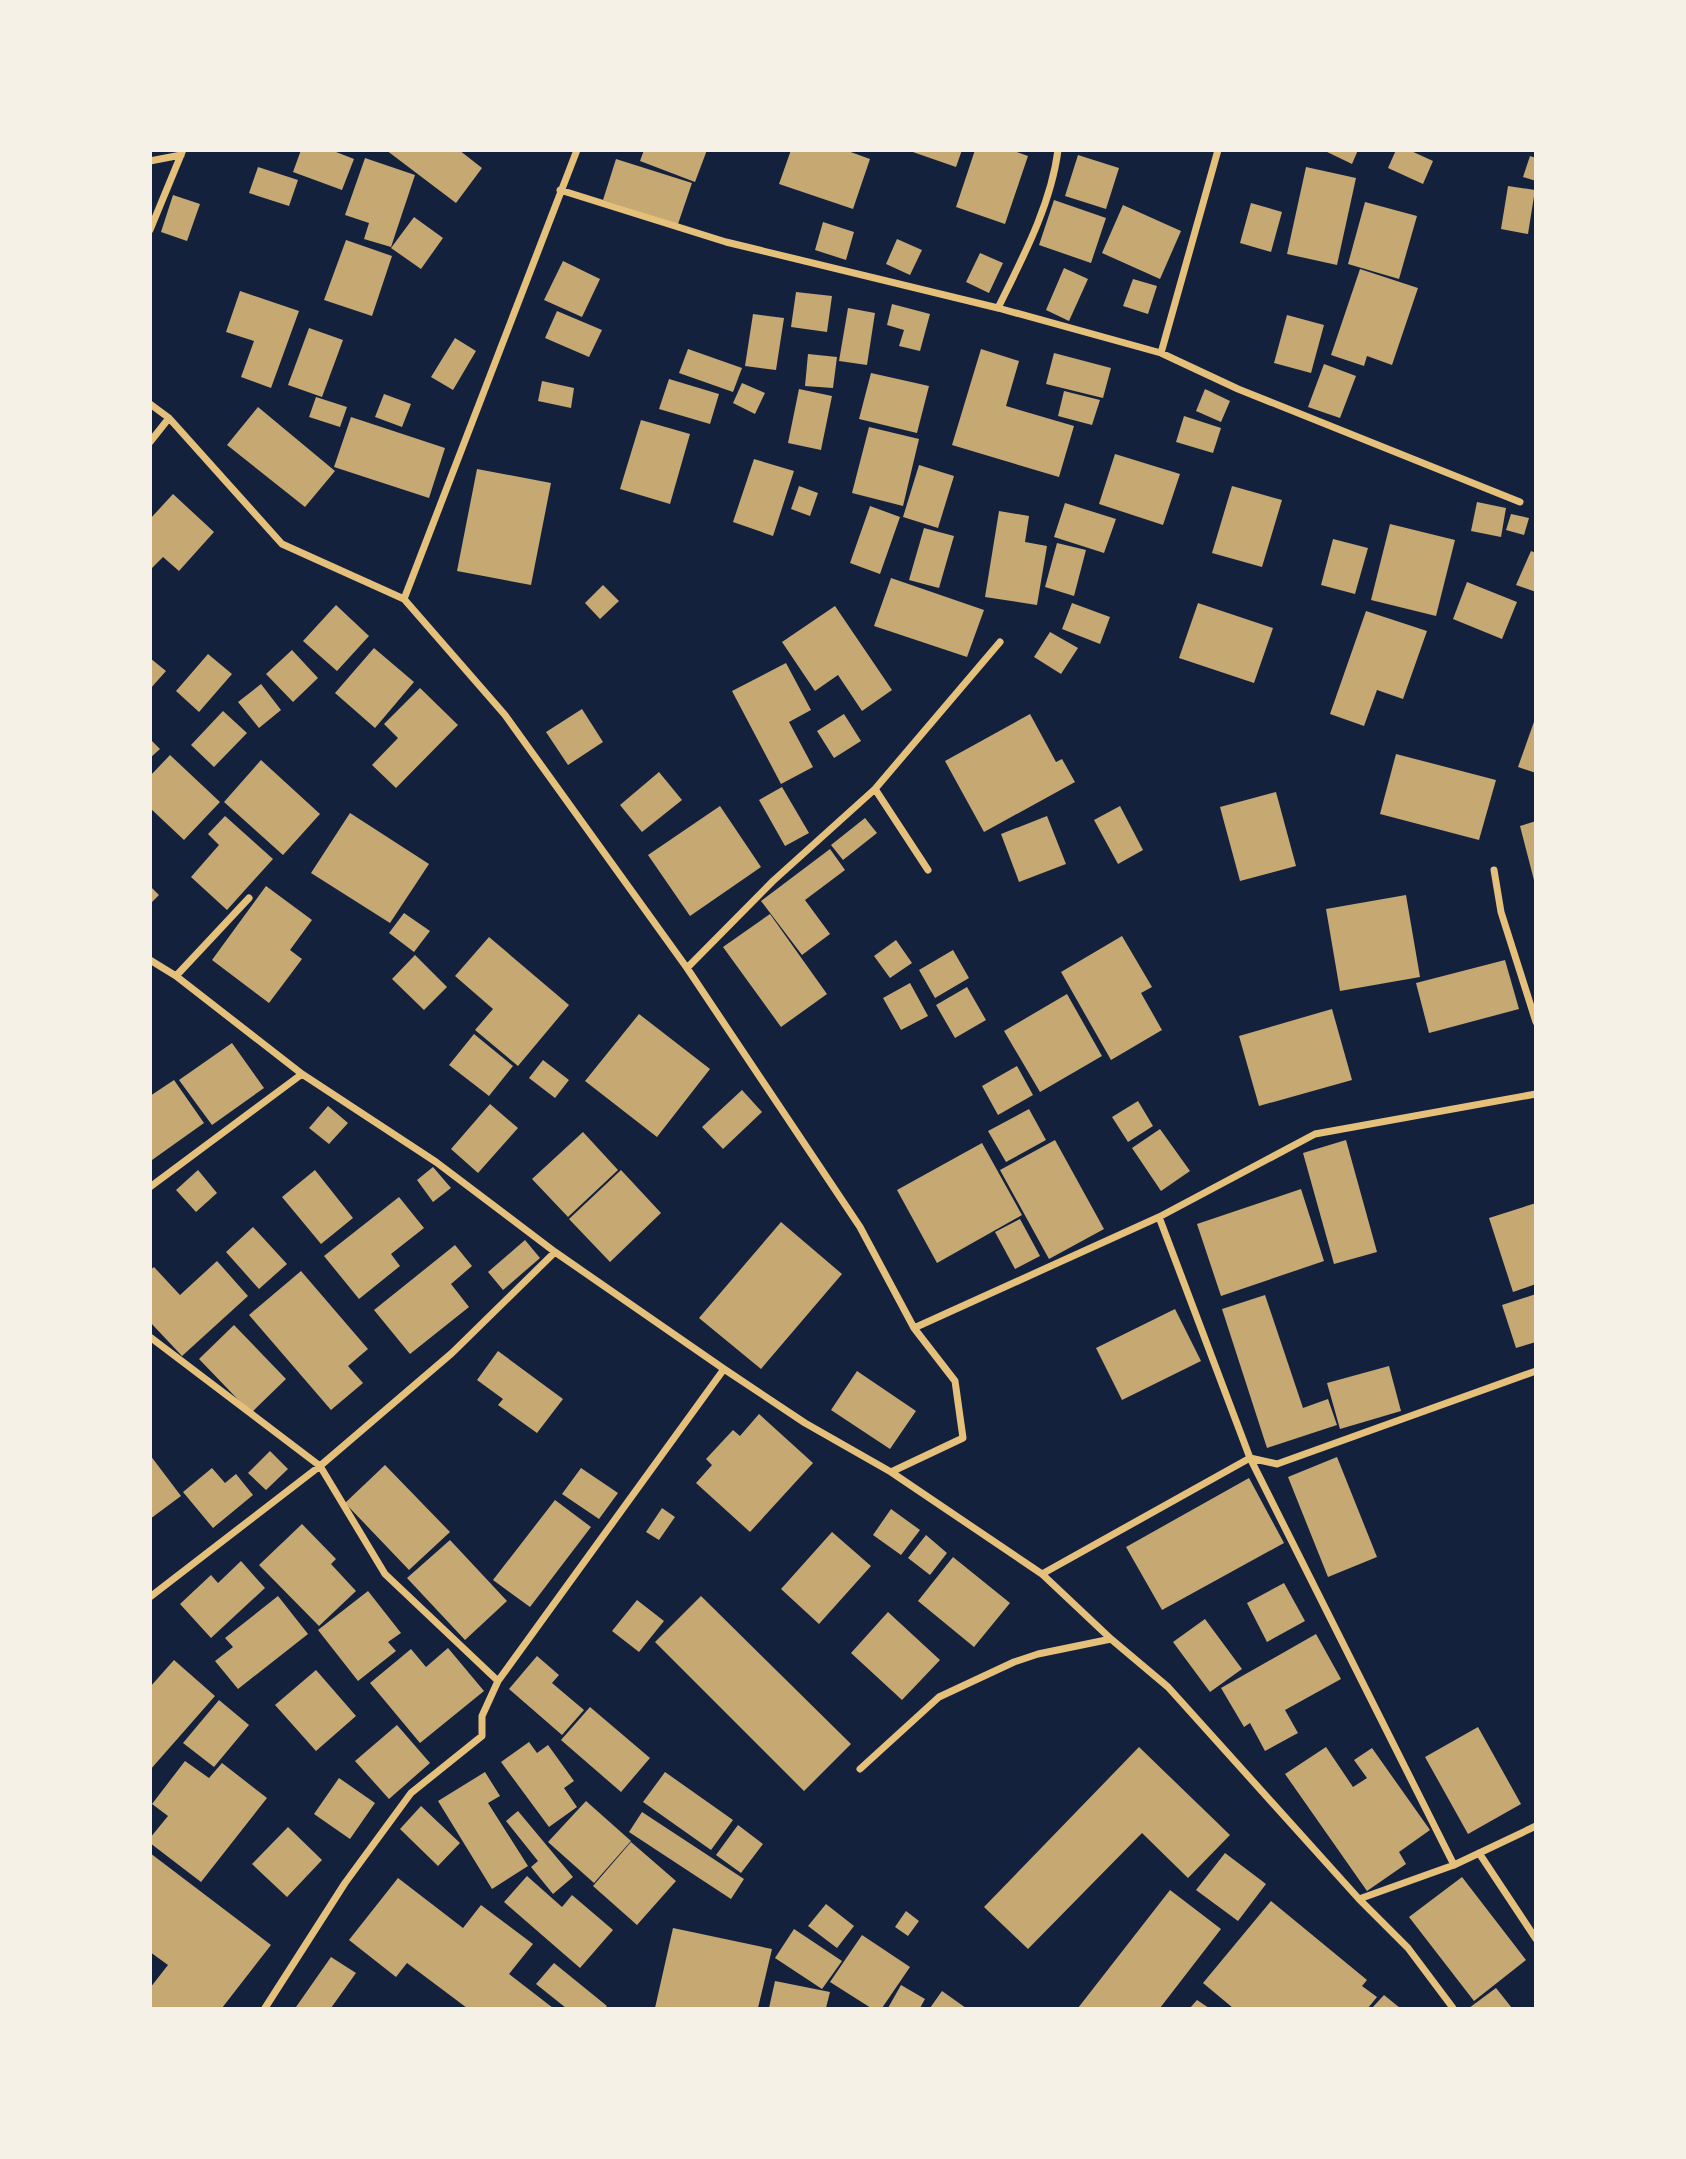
<svg xmlns="http://www.w3.org/2000/svg" width="1686" height="2159" viewBox="0 0 1686 2159" font-family="'Open Sans',sans-serif">
	<rect width="100%" height="100%" fill="#14213d"/>
	<path fill="#c6a872" d="M301 150H331L354 159 342 190 293 172Z
		M386 150H459L482 168 456 203Z
		M644 150H707L695 182 640 161Z
		M791 150H845L870 159 853 209 779 184Z
		M907 150H962L956 167Z
		M975 150H1011L1028 156 1005 224 956 207Z
		M1323 150H1358L1352 164Z
		M1396 150H1409L1433 161 1423 184 1388 168Z
		M1078 155 1119 168 1106 209 1065 196Z
		M1530 156 1536 158V181L1523 177Z
		M365 158 415 175 391 247 364 239 369 223 345 215Z
		M616 159 692 183 678 224 603 200Z
		M258 167 298 180 289 206 249 193Z
		M1306 167 1356 178 1337 265 1287 254Z
		M1508 186 1535 190 1528 234 1501 229Z
		M173 195 200 204 187 241 161 232Z
		M1054 200 1106 218 1091 263 1039 245Z
		M1365 202 1417 216 1399 279 1348 264Z
		M1251 203 1282 212 1271 252 1240 243Z
		M1123 205 1181 231 1160 279 1102 253Z
		M414 217 443 238 421 269 391 248Z
		M823 222 854 232 846 260 815 250Z
		M897 239 922 250 910 275 886 264Z
		M346 240 392 256 372 316 324 300Z
		M980 253 1003 263 989 293 966 282Z
		M563 261 600 279 582 317 544 300Z
		M1064 268 1088 279 1069 321 1046 310Z
		M1360 269 1418 288 1392 365 1367 356 1364 366 1331 355Z
		M1133 279 1157 286 1148 314 1123 306Z
		M240 291 299 311 271 388 241 377 254 341 226 332Z
		M796 292 832 296 827 332 791 327Z
		M892 304 930 314 920 351 899 346 904 330 887 325Z
		M848 308 875 313 867 365 839 361Z
		M557 311 602 330 589 357 545 338Z
		M753 314 784 318 776 370 745 366Z
		M1287 315 1324 325 1311 373 1274 363Z
		M309 328 343 340 322 397 288 385Z
		M455 338 476 351 453 390 431 377Z
		M688 349 742 368 733 392 679 373Z
		M981 349 1019 361 1006 406 1074 426 1059 477 952 445Z
		M1054 353 1111 368 1103 398 1046 384Z
		M808 354 837 357 833 388 805 386Z
		M1324 364 1356 376 1340 418 1308 407Z
		M871 373 929 386 917 433 859 419Z
		M669 379 719 394 710 424 659 409Z
		M542 381 574 388 571 408 538 401Z
		M742 383 765 393 755 414 733 403Z
		M799 389 832 396 821 450 788 443Z
		M1205 389 1230 401 1221 422 1196 411Z
		M1064 391 1100 400 1092 425 1058 416Z
		M384 394 411 404 402 427 375 417Z
		M316 397 347 407 340 427 309 417Z
		M258 407 335 471 305 507 227 445Z
		M1184 416 1221 428 1213 453 1176 442Z
		M351 417 445 448 429 498 334 467Z
		M641 420 690 434 670 504 620 489Z
		M869 427 919 439 903 506 852 493Z
		M1115 454 1180 474 1163 525 1099 504Z
		M754 459 794 471 773 536 733 522Z
		M919 465 954 476 938 528 903 517Z
		M477 469 551 483 531 585 457 571Z
		M799 486 818 493 810 516 791 509Z
		M1232 486 1282 500 1262 567 1212 553Z
		M173 494 214 532 179 571 163 557 150 570V519Z
		M1477 502 1506 508 1501 537 1471 531Z
		M1065 503 1116 519 1104 553 1054 537Z
		M870 506 900 517 880 574 850 563Z
		M999 511 1029 516 1025 542 1047 546 1037 605 985 597Z
		M1511 514 1529 518 1524 535 1506 530Z
		M1390 524 1455 540 1436 616 1371 600Z
		M924 528 954 536 939 588 909 580Z
		M1333 539 1368 548 1355 594 1321 585Z
		M1057 543 1086 550 1074 596 1045 587Z
		M1531 551 1536 553V592L1516 585Z
		M891 578 984 610 967 657 874 626Z
		M1467 582 1517 602 1502 639 1453 619Z
		M603 585 619 601 600 619 585 603Z
		M1072 603 1110 617 1100 644 1062 629Z
		M1198 603 1273 628 1254 683 1179 658Z
		M336 605 369 636 337 671 303 641Z
		M835 606 892 690 862 711 838 675 815 691 782 642Z
		M1366 611 1427 631 1403 699 1377 690 1364 726 1330 714Z
		M1050 632 1078 648 1061 674 1034 657Z
		M374 648 414 682 375 728 335 693Z
		M292 650 318 678 293 702 266 674Z
		M208 654 232 674 199 712 176 691Z
		M150 658 166 671 150 689Z
		M786 663 811 710 789 722 813 767 781 784 732 691Z
		M261 684 281 710 259 728 238 702Z
		M420 688 458 725 396 788 372 765 398 738 384 724Z
		M582 709 603 742 568 765 546 732Z
		M223 711 247 733 214 767 191 745Z
		M844 714 861 741 834 758 817 731Z
		M1030 714 1056 762 1062 759 1075 782 984 832 945 761Z
		M1535 719H1536V773L1518 767Z
		M150 739 160 749 150 758Z
		M1396 754 1496 780 1479 840 1380 814Z
		M170 755 220 802 184 840 150 808V776Z
		M261 760 320 814 283 855 224 802Z
		M659 772 682 800 642 832 620 805Z
		M782 787 809 833 785 846 759 800Z
		M1276 792 1296 866 1240 881 1220 807Z
		M720 806 761 867 690 916 648 855Z
		M1120 806 1143 850 1118 864 1094 820Z
		M350 813 429 864 390 923 311 873Z
		M225 816 273 859 227 910 191 877 219 845 208 834Z
		M1047 816 1066 864 1019 882 1001 834Z
		M865 818 877 833 843 860 831 845Z
		M1536 821V884H1535L1520 826Z
		M830 849 845 870 805 900 830 934 802 955 761 901Z
		M150 886 159 895 150 904Z
		M266 886 312 920 290 950 302 959 269 1003 212 960Z
		M1406 895 1420 977 1340 991 1326 909Z
		M404 913 430 931 414 952 389 933Z
		M770 914 827 994 781 1027 723 947Z
		M1122 936 1152 987 1141 993 1162 1030 1111 1060 1061 972Z
		M489 937 569 1005 518 1066 475 1030 493 1009 455 976Z
		M896 940 912 963 890 978 874 956Z
		M953 950 969 978 935 998 919 970Z
		M415 955 447 987 424 1010 392 979Z
		M1505 960 1519 1009 1429 1033 1416 983Z
		M910 983 928 1016 901 1030 883 998Z
		M967 987 986 1020 955 1038 936 1005Z
		M1067 994 1102 1056 1040 1092 1004 1031Z
		M1332 1009 1352 1080 1259 1106 1239 1036Z
		M639 1014 710 1069 657 1137 585 1081Z
		M474 1034 513 1066 489 1096 449 1065Z
		M232 1043 264 1088 212 1125 179 1080Z
		M543 1060 569 1080 555 1098 529 1078Z
		M1017 1066 1033 1095 998 1115 982 1086Z
		M174 1080 204 1123 152 1160 150 1096Z
		M742 1090 762 1112 723 1149 702 1127Z
		M1138 1101 1153 1126 1128 1142 1112 1117Z
		M490 1104 518 1128 478 1173 451 1149Z
		M328 1106 348 1123 329 1144 309 1128Z
		M1029 1109 1046 1140 1006 1162 988 1131Z
		M1160 1129 1190 1171 1161 1191 1132 1148Z
		M583 1132 618 1170 568 1217 532 1179Z
		M1055 1140 1104 1229 1049 1259 1000 1170Z
		M1346 1140 1377 1252 1334 1264 1303 1153Z
		M982 1143 1022 1215 937 1263 897 1190Z
		M433 1167 451 1188 433 1202 417 1180Z
		M198 1170 217 1193 196 1212 176 1190Z
		M315 1170 353 1218 321 1244 282 1197Z
		M621 1170 661 1213 610 1262 569 1219Z
		M1301 1189 1324 1261 1221 1296 1197 1224Z
		M399 1197 424 1228 391 1254 400 1266 359 1299 324 1256Z
		M1536 1203V1284L1513 1292 1489 1218Z
		M1020 1219 1040 1256 1015 1269 995 1232Z
		M781 1222 842 1274 761 1369 699 1318Z
		M253 1227 287 1264 259 1289 226 1252Z
		M525 1240 540 1258 503 1290 488 1272Z
		M455 1245 472 1266 451 1284 469 1307 410 1354 374 1310Z
		M217 1261 248 1296 182 1356 150 1322V1270L154 1267 180 1295Z
		M301 1271 368 1349 348 1366 363 1383 331 1410 249 1315Z
		M1536 1294V1342L1516 1348 1502 1305Z
		M1265 1295 1303 1408 1328 1399 1337 1425 1267 1448 1222 1309Z
		M1175 1309 1201 1361 1122 1400 1096 1348Z
		M234 1325 286 1379 251 1413 199 1359Z
		M498 1351 563 1399 537 1433 498 1405 503 1399 477 1380Z
		M1389 1366 1401 1411 1340 1429 1327 1383Z
		M857 1371 916 1411 890 1449 831 1410Z
		M759 1414 813 1463 750 1532 696 1483 712 1465 706 1459 733 1430 740 1436Z
		M270 1451 288 1469 266 1490 248 1473Z
		M150 1455 181 1496 150 1519Z
		M1337 1457 1377 1557 1328 1577 1288 1477Z
		M385 1465 450 1532 409 1570 345 1503Z
		M212 1468 225 1483 236 1474 253 1495 213 1528 183 1492Z
		M581 1468 618 1493 599 1519 562 1494Z
		M1249 1478 1284 1543 1162 1610 1126 1547Z
		M555 1500 591 1527 530 1607 493 1580Z
		M662 1508 675 1517 659 1540 646 1532Z
		M891 1509 920 1530 901 1555 873 1535Z
		M302 1524 336 1559 331 1564 356 1591 319 1626 259 1565Z
		M832 1532 871 1566 819 1624 781 1589Z
		M926 1535 947 1553 930 1575 908 1558Z
		M450 1540 507 1601 465 1640 407 1578Z
		M953 1557 1010 1603 974 1647 918 1601Z
		M241 1561 265 1588 211 1638 180 1604 211 1575 218 1583Z
		M1284 1583 1305 1621 1267 1642 1247 1603Z
		M368 1591 401 1633 388 1642 396 1651 358 1681 318 1630Z
		M278 1596 308 1634 238 1689 215 1661 233 1647 225 1638Z
		M701 1596 851 1744 804 1791 655 1642Z
		M637 1600 664 1621 639 1652 612 1631Z
		M888 1612 940 1660 902 1700 851 1653Z
		M1205 1619 1242 1669 1210 1692 1173 1642Z
		M1316 1634 1341 1679 1285 1710 1298 1733 1265 1751 1250 1723 1244 1727 1221 1688Z
		M448 1648 484 1691 420 1743 370 1683 411 1649 426 1667Z
		M537 1656 559 1675 552 1683 584 1710 562 1735 509 1689Z
		M174 1660 215 1696 150 1770V1687Z
		M316 1670 356 1716 316 1751 275 1705Z
		M219 1700 249 1725 214 1767 183 1743Z
		M590 1707 650 1758 621 1792 561 1740Z
		M397 1725 430 1763 389 1799 355 1761Z
		M1478 1727 1521 1804 1468 1834 1425 1757Z
		M529 1742 537 1753 548 1745 574 1781 564 1788 577 1807 549 1827 501 1762Z
		M1139 1747 1230 1835 1188 1878 1142 1833 1028 1949 984 1907Z
		M1326 1747 1353 1787 1367 1778 1354 1760 1372 1748 1430 1830 1399 1852 1406 1864 1367 1891 1285 1774Z
		M185 1761 209 1778 222 1763 267 1798 201 1882 150 1843V1838L168 1816 152 1804Z
		M485 1772 500 1796 488 1803 528 1866 492 1889 438 1801Z
		M665 1772 733 1820 711 1850 643 1802Z
		M339 1778 375 1803 350 1839 314 1814Z
		M586 1801 631 1841 594 1883 548 1842Z
		M421 1806 460 1843 438 1866 400 1829Z
		M518 1811 573 1877 553 1894 531 1867 538 1861 506 1821Z
		M642 1812 744 1879 731 1899 629 1832Z
		M738 1825 763 1844 741 1873 716 1855Z
		M288 1827 322 1860 287 1897 252 1864Z
		M631 1842 676 1881 637 1925 593 1886Z
		M150 1853 271 1945 222 2008H153L150 2006V1988L168 1965 150 1952Z
		M1225 1853 1266 1884 1238 1921 1196 1890Z
		M527 1876 562 1907 572 1895 613 1930 580 1968 504 1902Z
		M1462 1877 1526 1960 1474 2001 1409 1917Z
		M398 1878 463 1928 481 1905 533 1944 509 1974 553 2008H467L407 1963 396 1977 349 1940Z
		M1170 1890 1221 1929 1160 2008H1078Z
		M1271 1901 1367 1980 1362 1986 1377 1997 1368 2008H1233L1203 1983Z
		M826 1904 854 1926 837 1948 808 1926Z
		M906 1911 919 1921 908 1936 895 1927Z
		M673 1928 772 1949 758 2008H655Z
		M794 1929 842 1961 822 1989 775 1958Z
		M862 1935 910 1967 882 2008H871L830 1982Z
		M331 1957 356 1973 331 2008H298L296 2007Z
		M554 1963 607 2006 605 2008H566L536 1984Z
		M775 1981 830 1992 826 2008H769Z
		M901 1985 925 1999 920 2008H888Z
		M1496 1988 1512 2008H1469Z
		M942 1991 966 2008H930Z
		M1384 1995 1400 2008H1372Z
		M1197 2000 1209 2008H1190Z"/>
	<g fill="none" stroke-linecap="round" stroke-linejoin="round">
		<path stroke="#e5c07b" stroke-width="7" d="M150 161 181 155
			M560 190 726 242 998 308 1161 353 1238 389 1520 502
			M150 230 183 150
			M998 308C1022 259 1051 205 1058 150
			M1161 353 1218 150
			M150 404 169 418 282 544 404 599 505 715 687 968 860 1227 914 1328 955 1381 963 1438 891 1472
			M150 442 169 418
			M404 599 577 150
			M875 789 928 870
			M1494 870 1501 912 1536 1022
			M150 960 176 976 302 1074 436 1162 555 1252 724 1369 805 1423 891 1472 1042 1574 1111 1639 1168 1687 1359 1899 1408 1948 1453 2008
			M687 968 773 881 875 789 1000 642
			M176 976 249 898
			M150 1187 302 1074
			M1159 1217 1250 1458 1454 1865
			M914 1328 1159 1217 1315 1134 1536 1094
			M150 1337 320 1466 385 1574 498 1681
			M1042 1574 1250 1458 1277 1464 1536 1371
			M150 1597 320 1466 452 1353 555 1252
			M860 1769 939 1697 1014 1662 1038 1654 1111 1639
			M1479 1853 1536 1939
			M1359 1899 1454 1865 1536 1826
			M265 2008 345 1883 411 1793 482 1736V1716L498 1681 724 1369"/>
	</g>
	<rect width="1686" height="2159" fill="none" stroke="#f6f1e7" stroke-width="304"/>
</svg>
